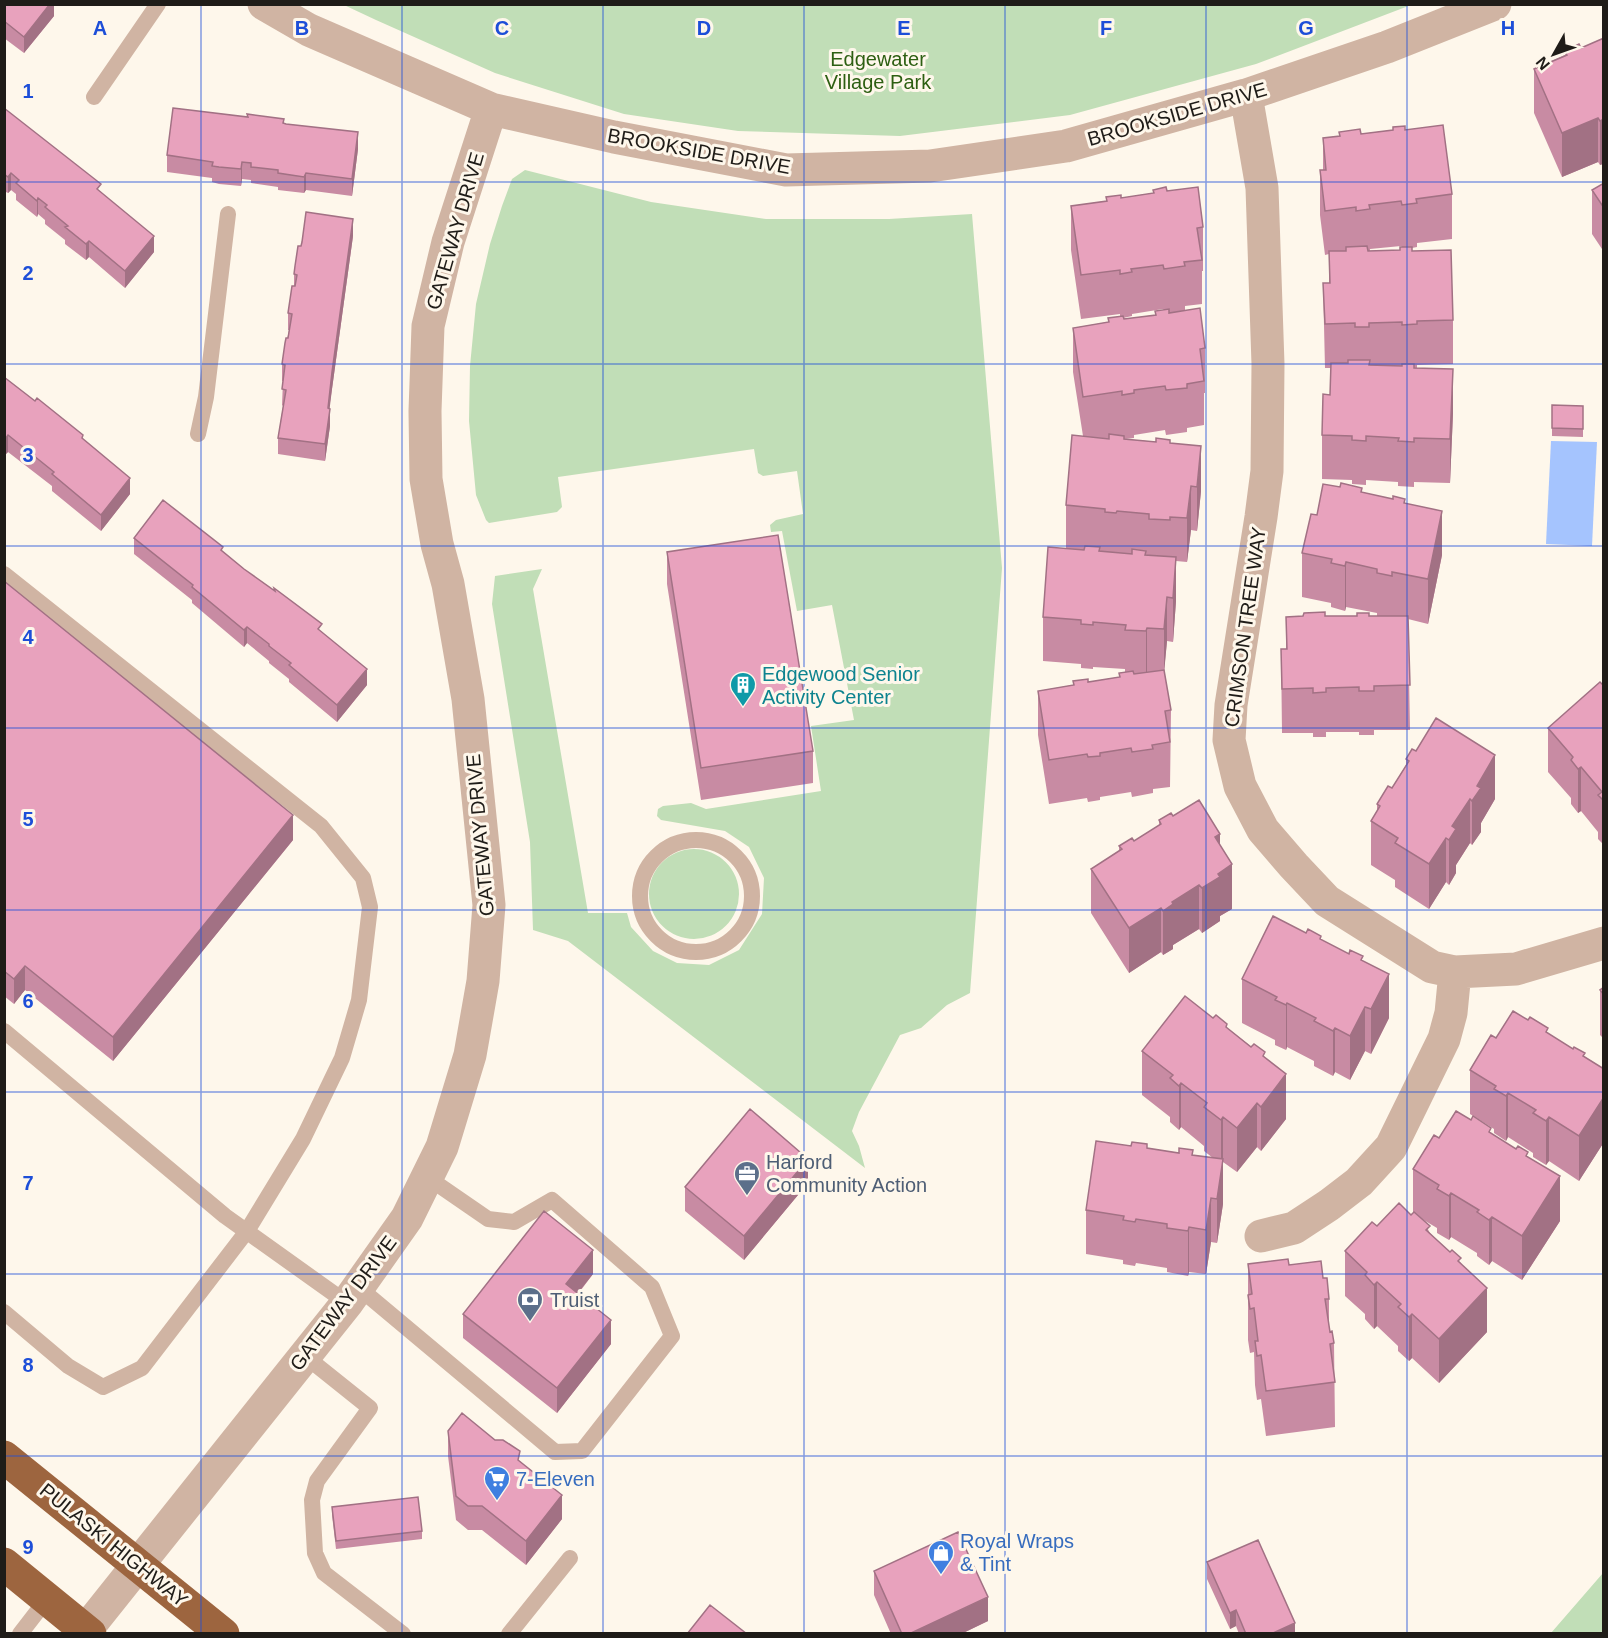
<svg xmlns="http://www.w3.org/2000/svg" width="1608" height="1638" viewBox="0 0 1608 1638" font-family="Arial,sans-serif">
	<rect width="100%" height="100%" fill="#fef7eb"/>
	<path fill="#c1deb7" d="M344 5H1411L1256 64 1070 115 900 136 738 131 624 114 495 73 376 20Z
		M525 170 651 202 766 219H889L972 214 1002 568 970 993 947 1005 921 1028 900 1035 859 1112 852 1131 859 1146 865 1168 568 941 533 930 530 842 492 604 495 576 542 569 533 589 588 913H627L631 927 653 951 677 963 709 965 739 950 762 914 764 878 749 847 725 831 661 820 657 816 658 809 663 806 691 803 706 809 821 791 811 726 854 720 832 605 797 611 782 531 771 532 770 525 776 520 803 514 797 471 763 476 758 473 754 449 558 477 562 507 557 512 489 523 486 520 476 495 469 421 470 366 476 304 490 244 502 206 512 179Z
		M649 894a45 45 0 1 1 90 0a45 45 0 1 1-90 0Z
		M1603 1573V1633H1551Z"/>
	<path fill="#a5c4fe" d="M1551 441 1597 442 1592 546 1546 544Z"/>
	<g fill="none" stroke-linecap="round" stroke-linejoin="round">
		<path stroke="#d0b4a3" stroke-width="16" d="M94 97 158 4
			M198 434 206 397 228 214
			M4 574 321 826 363 878 370 907 359 1000 342 1058 303 1139 247 1231 142 1368 103 1387 68 1366 4 1312
			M640 896a56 56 0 1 1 112 0a56 56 0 1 1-112 0Z
			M4 1031 225 1216 347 1303
			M358 1287 555 1452 582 1451 672 1336 652 1287 552 1200 514 1222 488 1219 427 1177
			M305 1356 370 1408 317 1481 312 1500 315 1553 324 1573 403 1634
			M20 1634 47 1599
			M509 1634 570 1558"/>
		<path stroke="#d0b4a3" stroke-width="33" d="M264 4 309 30 491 109 614 137 786 170 930 166 1066 146 1246 95 1387 47 1495 4
			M1246 95 1262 188 1268 364 1267 471 1261 517 1231 705 1229 740 1240 786 1263 830 1294 866 1327 901 1432 967 1455 972 1516 969 1604 943
			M1261 1236 1294 1228 1329 1205 1359 1182 1391 1147 1444 1039 1451 1013 1455 972
			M86 1630 347 1303 407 1218 442 1147 470 1055 483 981 489 905 468 699 448 584 437 544 426 479 425 411 428 326 448 242 491 109"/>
		<path stroke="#9d653f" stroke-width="33" d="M4 1457 223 1634
			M4 1564 90 1634"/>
	</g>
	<path fill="#c88ba3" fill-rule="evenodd" d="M4 4H54V16L24 53 4 38Z
		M1604 38 1600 165 1598 162 1562 177 1534 113V69L1565 55V51L1581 48Z
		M4 108 101 192 154 252 125 288 89 257 86 260 65 244V240L45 224V220L38 214 37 217 16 200V194L11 190 8 193 4 191Z
		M247 114 284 123 358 149 352 196 306 190 304 193 278 190V187L251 183V180L242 179 241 186 219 184 212 182V178L167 172V155L247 117Z
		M1393 127 1405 130 1452 194V239L1417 243V247L1412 248V251L1453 320V364L1417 365V368L1453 413 1450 483 1414 482V487L1398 486V482L1366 480V485L1352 484V480L1322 479V435L1330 395 1331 368H1325L1323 283H1329V254L1325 255 1320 215V170H1323V138L1339 136V132L1361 134 1393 130ZM1401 246 1402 247 1400 250 1370 251V249Z
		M1604 183V252L1592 234V190Z
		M1153 190 1167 191 1203 227V271H1202V304L1185 306V310L1205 348V393H1204V425L1187 428V432L1166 435 1165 430 1134 435V438L1124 439 1170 443 1201 491 1197 531 1191 530 1187 562 1176 561V601L1173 642 1167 641 1164 671 1171 710 1170 787 1153 789V793L1132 797 1131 792 1100 797V800L1088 802 1087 798 1049 804 1038 735V691L1073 685V681L1088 682 1119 677V673L1125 672V669L1093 667V669L1081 668V664L1043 661V617L1066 549V505L1083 436 1073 372V328L1108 322 1120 317V314L1081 319 1071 250V206L1106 201V197L1121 198 1153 193ZM1163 309 1164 310 1155 311V315L1124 319 1123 318 1132 316V314Z
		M353 236 332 389 329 409 330 426 325 461 278 454V438L283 406 282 405 283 381H282V364L289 330H288V313L294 286V274Z
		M4 377 83 439 130 494 101 531 52 491V486L8 452 6 454 4 453Z
		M1552 405 1583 406V437L1552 436Z
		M1362 492 1405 503 1442 555 1428 624 1408 619 1410 730H1374V735H1359V732H1326V737H1313V733H1282L1281 649H1286V617L1377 616V613L1346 607 1345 611 1331 607V603L1302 597V553L1317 515Z
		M134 538 223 552 322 632 367 685 337 722 289 682V679L269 663V661L247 643 244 647 192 603V600L134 554Z
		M667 552 813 751V783L701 800 667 584Z
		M4 581 293 840 113 1061 25 990 14 1004 4 996Z
		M1604 686V845L1598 839V832L1581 811 1578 813 1571 804V798L1548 772V728Z
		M1406 759 1495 799 1481 823V832L1472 845 1470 843 1456 865V873L1449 885 1446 882 1429 909 1395 887V880L1371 865V821L1377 811V804L1392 788 1406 765Z
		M1173 816 1220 845 1232 909 1220 916V921L1202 933 1199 929 1173 945V949L1163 955 1161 952 1129 973 1091 913V869L1119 851V846L1134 841 1159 825V820Z
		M1306 933 1363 961 1389 1018 1371 1054 1365 1051 1350 1080 1335 1072 1333 1076 1314 1066V1061L1287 1047 1286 1050 1275 1045V1040L1242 1023V979Z
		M1604 987V1039L1600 1035V990Z
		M1213 1018 1227 1028 1265 1057 1286 1119 1261 1151 1257 1147 1237 1172 1223 1162V1204L1217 1243 1211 1242 1206 1274 1189 1272 1188 1276 1167 1272V1268L1136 1263 1135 1266 1123 1264V1260L1086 1254V1210L1131 1146 1147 1148 1213 1158 1204 1151V1146L1181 1127 1179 1130 1170 1122V1117L1142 1095V1051Z
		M1548 1033 1604 1069V1142L1579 1181 1549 1161 1546 1165 1533 1157V1153L1508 1137 1506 1141 1494 1133V1129L1470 1114V1070L1496 1038Z
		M1491 1133 1528 1157 1560 1221 1522 1280 1492 1261 1489 1265 1477 1256V1253L1451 1237 1449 1240 1437 1233V1228L1422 1219 1430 1233 1461 1263 1487 1332 1439 1383 1412 1358 1409 1361 1398 1351V1346L1377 1326 1374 1329 1365 1319V1314L1345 1296V1251L1377 1226 1411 1215 1413 1213V1169L1439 1138Z
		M808 1183 744 1260 685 1211V1187Z
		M1248 1264 1289 1265 1323 1278 1329 1299V1330L1334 1343 1335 1427 1266 1436 1261 1399 1257 1400 1255 1385 1254 1352 1250 1353 1248 1340Z
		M593 1274 578 1294 611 1344 557 1413 463 1338V1314Z
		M448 1431 520 1461 562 1519 526 1565 482 1530H468L456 1520 448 1456Z
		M332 1507 422 1531V1539L336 1549 332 1515Z
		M1207 1562 1295 1634H1239L1236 1626 1230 1629 1207 1579Z
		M874 1571 988 1621 961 1634H891L874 1595Z"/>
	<path fill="#a27184" d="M50 4H54V16L24 53V37Z
		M1598 118V162L1562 177V133Z
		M1604 119V164L1600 165V121Z
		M358 132V149L352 196V179Z
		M242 162V179L241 186V169Z
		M11 173V190L8 193V177Z
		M306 173V190L304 193V177Z
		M38 198V214L37 217V201Z
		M353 219V236L332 389 328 422 330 409V426L325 461V444L332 372Z
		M154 236V252L125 288V271Z
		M89 241V257L86 260V244Z
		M1453 369V413L1450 483V439Z
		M8 435V452L6 454V438Z
		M1201 446V491L1197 531V487Z
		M130 478V494L101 531V515Z
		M1191 486V530L1187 562V518Z
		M1442 511V555L1428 624V579Z
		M1176 557V601L1173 642V598Z
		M1346 562V607L1345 611V566Z
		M1167 597V641L1164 674V629Z
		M247 627V643L244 647V630Z
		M1147 628V672L1146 676V631Z
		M367 669V685L337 722V705Z
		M1495 755V799L1481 823V832L1472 845V801L1477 786Z
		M1581 767V811L1578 813V769Z
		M1470 799V843L1456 865V873L1449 885V840L1452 826Z
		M293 815V840L113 1061V1037Z
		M1220 834V872L1232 864V909L1220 916V921L1202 933V888L1215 837Z
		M1446 838V882L1429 909V864Z
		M1199 885V929L1173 945V949L1163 955V911L1172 902Z
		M1161 908V952L1129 973V928Z
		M25 966V990L14 1004V979Z
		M1389 974V1018L1371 1054V1009Z
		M1287 1003V1047L1286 1050V1005Z
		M1365 1007V1051L1350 1080V1036Z
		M1335 1028V1072L1333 1076V1031Z
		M1286 1074V1119L1261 1151V1107Z
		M1181 1083V1127L1179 1130V1086Z
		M1508 1093V1137L1506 1141V1096Z
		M1604 1097V1142L1579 1181V1136Z
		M1257 1103V1147L1237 1172V1128Z
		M1223 1117V1204L1217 1243V1199L1221 1164V1120Z
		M1549 1117V1161L1546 1165V1121Z
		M808 1159V1183L744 1260V1236Z
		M1560 1176V1221L1522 1280V1236Z
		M1451 1193V1237L1449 1240V1196Z
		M1211 1198V1242L1206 1274V1230Z
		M1492 1217V1261L1489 1265V1220Z
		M1189 1227V1272L1188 1276V1231Z
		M593 1250V1274L566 1308V1284Z
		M1377 1282V1326L1374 1329V1285Z
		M1487 1288V1332L1439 1383V1339Z
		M1412 1314V1358L1409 1361V1317Z
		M611 1320V1344L557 1413V1388Z
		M562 1495V1519L526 1565V1541Z
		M988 1597V1621L961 1634H909Z
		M1236 1610V1626L1230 1629V1613Z
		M1295 1623V1634H1271Z"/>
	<path fill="#e8a2bd" stroke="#a27184" stroke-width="1.5" d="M4 4H50L24 37 4 21Z
		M1604 38V119L1600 121 1598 118 1562 133 1534 69 1567 55 1565 51 1579 44 1581 48Z
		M4 108 101 184 97 189 154 236 125 271 89 241 86 244 65 227 68 226 45 207 47 205 38 198 37 201 16 183 19 180 11 173 8 177 4 174Z
		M173 108 248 117 247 114 284 119 283 123 286 124 358 132 352 179 306 173 304 177 278 173V170L251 167V163L242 162 241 169 219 167 212 166 213 162 167 155Z
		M1443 125 1452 194 1416 199 1417 203 1402 205 1401 201 1369 205 1370 209 1356 211V207L1325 211 1320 170H1326L1323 138 1340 136 1339 132 1360 129 1361 134 1393 130V127L1405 126V130Z
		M1604 183V208L1592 190Z
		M1166 187 1167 191 1198 187 1203 227 1197 228 1202 260 1184 262 1185 266 1164 269 1163 265 1131 269 1132 272 1120 274V270L1081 275 1071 206 1107 201 1106 197 1121 195V198L1154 193 1153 190Z
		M306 212 353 219 332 372 328 408 330 409 325 444 278 438 286 390 282 389 285 365 282 364 285 343 286 338H288L292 314 288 313 292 286H295L297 275 294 274 295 266 298 246H301L302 242Z
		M1367 246 1368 251 1400 250V247H1412V251L1451 250 1453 320 1417 321V324L1402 325V322L1369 323V327H1355V323L1325 324 1323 283H1330L1329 251H1346V247Z
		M1200 308 1205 348 1200 349 1204 381 1187 384V388L1166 390 1165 386 1134 390V393L1122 395V391L1083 397 1073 328 1109 322 1108 318 1123 316 1124 319 1156 315 1155 311 1169 309V313Z
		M1348 360H1370L1369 365 1402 366V364H1414V368L1453 369 1450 439 1414 438V442L1398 441 1399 438 1366 436V441L1352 440V436L1322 435 1323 394 1330 395 1331 363H1348Z
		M4 377 35 401 37 398 83 435 82 438 130 478 101 515 52 474 54 472 8 435 6 438 4 437Z
		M1552 405 1583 406V429L1552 428Z
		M1109 434 1124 436V439L1156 442V438L1170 440V443L1201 446 1197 487 1191 486 1187 518 1170 517V520L1149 519V514L1117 511 1116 513 1105 512V509L1066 505 1072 435 1109 439Z
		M1341 483 1362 488 1361 492 1393 499V496L1405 499 1404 503 1442 511 1428 579 1392 572V576L1377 573V569L1346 562 1345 566 1331 563 1332 559 1302 553 1311 514 1317 515 1323 484 1340 487Z
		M163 500 223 547 221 550 244 569 275 591 274 588 322 624 318 629 367 669 337 705 289 665 291 663 269 646V644L247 627 244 630 192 587 193 585 134 538Z
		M778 535 813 751 701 768 667 552Z
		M1085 546 1100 547 1099 551 1132 554V549L1146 551 1145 555 1176 557 1173 598 1167 597 1164 629 1147 628 1146 631 1125 630 1126 625 1093 622V625L1081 624V620L1043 617 1048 547 1084 550Z
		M4 581 293 815 113 1037 25 966 14 979 4 971Z
		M1325 612V616H1357V613H1369V616H1408L1410 685 1374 686V691H1359V687L1326 688V692L1313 693V688L1282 689 1281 649H1287L1286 617 1303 616 1304 613Z
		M1164 670 1171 710 1165 711 1170 742 1152 745 1153 749 1132 752 1131 748 1100 753V756L1088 757 1087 754 1049 760 1038 691 1074 685 1073 681 1088 679V682L1120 677 1119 673 1133 671 1134 674Z
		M1600 682 1604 686V801L1598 795 1602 792 1581 767 1578 769 1571 760 1573 757 1548 728Z
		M1436 718 1495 755 1477 786 1481 788 1472 801 1470 799 1452 826 1456 829 1449 840 1446 838 1429 864 1395 843 1398 838 1371 821 1380 806 1377 804 1388 786 1392 788 1409 761 1406 759 1412 749 1416 751Z
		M1199 800 1220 834 1215 837 1232 864 1218 874 1220 877 1202 888 1199 885 1172 902 1173 904 1163 911 1161 908 1129 928 1091 869 1122 849 1119 846 1132 838 1134 841 1161 824 1159 820 1171 813 1173 816Z
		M1273 916 1306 933 1308 929 1321 936 1320 939 1349 954 1350 950 1363 956 1361 960 1389 974 1371 1009 1365 1007 1350 1036 1335 1028 1333 1031 1314 1021 1316 1018 1287 1003 1286 1005 1275 1000 1277 997 1242 979Z
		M1604 987V995L1600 990Z
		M1185 996 1213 1018 1216 1015 1227 1024 1226 1027 1251 1047 1254 1044 1265 1052 1263 1056 1286 1074 1261 1107 1257 1103 1237 1128 1223 1117 1221 1120 1204 1107 1207 1103 1181 1083 1179 1086 1170 1078 1173 1075 1142 1051Z
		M1513 1011 1528 1020 1530 1017 1548 1028 1546 1032 1573 1049 1574 1047 1585 1053 1583 1056 1604 1069V1097L1579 1136 1549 1117 1546 1121 1533 1113 1536 1110 1508 1093 1506 1096 1494 1089 1496 1086 1470 1070 1491 1035 1496 1038Z
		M750 1109 808 1159 744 1236 685 1187Z
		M1456 1111 1471 1120 1473 1116 1491 1128 1489 1132 1516 1149 1518 1146 1528 1152 1526 1156 1560 1176 1522 1236 1492 1217 1489 1220 1477 1212 1479 1210 1451 1193 1449 1196 1437 1189 1439 1185 1413 1169 1434 1135 1439 1138Z
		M1096 1141 1131 1146 1132 1142 1147 1144V1148L1179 1153V1148L1193 1150 1192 1155 1223 1159 1217 1199 1211 1198 1206 1230 1189 1227 1188 1231 1167 1228V1224L1136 1219 1135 1222 1123 1220 1124 1216 1086 1210Z
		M1399 1203 1411 1215 1414 1212 1430 1226 1426 1230 1450 1252 1452 1250 1461 1258 1458 1261 1487 1288 1439 1339 1412 1314 1409 1317 1398 1307 1401 1304 1377 1282 1374 1285 1365 1275 1367 1272 1345 1251 1372 1222 1377 1226Z
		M544 1211 593 1250 566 1284 611 1320 557 1388 463 1314Z
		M1288 1259 1289 1265 1321 1261 1323 1278H1327L1329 1299H1325L1330 1332 1332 1331 1334 1343 1330 1344 1335 1382 1266 1391 1261 1355 1257 1356 1255 1341H1258L1254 1308 1250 1309 1248 1295 1252 1294 1248 1264Z
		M462 1413 495 1440H503L520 1451 518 1460 562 1495 526 1541 482 1506H468L456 1496 448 1431Z
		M418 1497 422 1531 336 1541 332 1507Z
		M958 1532 988 1597 909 1634H902L874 1571Z
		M1258 1540 1295 1623 1271 1634H1246L1236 1610 1230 1613 1207 1562Z
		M710 1605 747 1634H687Z"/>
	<path fill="none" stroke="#1d4ed8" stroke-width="1.5" stroke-opacity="0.55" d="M201 4V1634M402 4V1634M603 4V1634M804 4V1634M1005 4V1634M1206 4V1634M1407 4V1634M4 182H1604M4 364H1604M4 546H1604M4 728H1604M4 910H1604M4 1092H1604M4 1274H1604M4 1456H1604"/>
	<defs>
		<symbol id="building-pin" viewBox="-11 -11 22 30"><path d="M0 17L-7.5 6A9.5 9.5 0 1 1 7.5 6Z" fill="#0f9aa8" stroke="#fef7eb"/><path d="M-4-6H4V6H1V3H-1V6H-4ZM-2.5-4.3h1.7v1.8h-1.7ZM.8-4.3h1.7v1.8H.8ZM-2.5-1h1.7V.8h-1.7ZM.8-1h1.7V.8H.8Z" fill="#fff"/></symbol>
		<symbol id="office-pin" viewBox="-11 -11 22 30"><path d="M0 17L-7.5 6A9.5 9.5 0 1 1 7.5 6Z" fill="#5c6f8a" stroke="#fef7eb"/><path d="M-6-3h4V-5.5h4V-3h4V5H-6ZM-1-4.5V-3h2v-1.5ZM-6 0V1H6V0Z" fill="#fff"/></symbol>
		<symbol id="bank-pin" viewBox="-11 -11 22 30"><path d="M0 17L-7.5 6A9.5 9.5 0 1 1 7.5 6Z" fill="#5c6f8a" stroke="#fef7eb"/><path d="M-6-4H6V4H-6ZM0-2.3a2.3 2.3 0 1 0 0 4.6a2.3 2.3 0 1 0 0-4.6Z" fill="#fff"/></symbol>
		<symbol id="supermarket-pin" viewBox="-11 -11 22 30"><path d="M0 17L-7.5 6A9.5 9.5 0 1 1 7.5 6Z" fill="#3f7fe0" stroke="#fef7eb"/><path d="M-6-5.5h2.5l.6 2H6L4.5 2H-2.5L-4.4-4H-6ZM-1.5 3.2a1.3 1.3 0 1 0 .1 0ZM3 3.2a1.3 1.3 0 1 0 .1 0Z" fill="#fff"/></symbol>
		<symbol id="shop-pin" viewBox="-11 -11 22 30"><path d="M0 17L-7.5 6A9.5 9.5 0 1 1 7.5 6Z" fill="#3f7fe0" stroke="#fef7eb"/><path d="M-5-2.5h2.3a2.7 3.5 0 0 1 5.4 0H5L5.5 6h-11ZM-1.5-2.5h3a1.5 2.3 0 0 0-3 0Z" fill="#fff"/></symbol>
	</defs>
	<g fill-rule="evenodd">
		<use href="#building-pin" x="728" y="670" width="30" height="40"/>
		<use href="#office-pin" x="732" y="1159" width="30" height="40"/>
		<use href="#bank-pin" x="515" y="1285" width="30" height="40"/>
		<use href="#supermarket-pin" x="482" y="1464" width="30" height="40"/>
		<use href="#shop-pin" x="926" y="1538" width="30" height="40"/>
	</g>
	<g text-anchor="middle" stroke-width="6" stroke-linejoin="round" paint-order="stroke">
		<g font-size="20" fill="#2d5f12" stroke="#fef7eb">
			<text x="878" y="66">Edgewater<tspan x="878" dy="23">Village Park</tspan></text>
		</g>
		<g font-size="20" fill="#1f1c18" stroke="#fef7eb">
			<text transform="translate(1177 114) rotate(-16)" y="7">BROOKSIDE DRIVE</text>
			<text transform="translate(699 151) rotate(10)" y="7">BROOKSIDE DRIVE</text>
			<text transform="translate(455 231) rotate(-74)" y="7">GATEWAY DRIVE</text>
			<text transform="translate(1245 627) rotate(-82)" y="7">CRIMSON TREE WAY</text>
			<text transform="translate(480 835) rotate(-95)" y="7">GATEWAY DRIVE</text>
			<text transform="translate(343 1303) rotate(-53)" y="7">GATEWAY DRIVE</text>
			<text transform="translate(114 1545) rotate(39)" y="7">PULASKI HIGHWAY</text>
		</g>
		<g font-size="20" fill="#0d838f" stroke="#fef7eb" text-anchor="start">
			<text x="762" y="681">Edgewood Senior<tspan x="762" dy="23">Activity Center</tspan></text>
		</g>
		<g font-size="20" fill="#4e5e75" stroke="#fef7eb" text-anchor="start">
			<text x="766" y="1169">Harford<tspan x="766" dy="23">Community Action</tspan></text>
			<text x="550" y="1307">Truist</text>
		</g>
		<g font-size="20" fill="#366cbe" stroke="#fef7eb" text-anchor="start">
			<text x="516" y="1486">7-Eleven</text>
			<text x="960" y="1548">Royal Wraps<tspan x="960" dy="23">&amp; Tint</tspan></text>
		</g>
	</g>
	<g font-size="20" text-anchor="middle" font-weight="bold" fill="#1d4ed8" stroke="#fef7eb" stroke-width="6" stroke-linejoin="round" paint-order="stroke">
		<text x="100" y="35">A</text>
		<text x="302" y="35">B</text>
		<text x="502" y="35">C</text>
		<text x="704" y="35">D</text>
		<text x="904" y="35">E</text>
		<text x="1106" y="35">F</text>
		<text x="1306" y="35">G</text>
		<text x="1508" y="35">H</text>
		<text x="28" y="98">1</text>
		<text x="28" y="280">2</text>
		<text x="28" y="462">3</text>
		<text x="28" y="644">4</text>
		<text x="28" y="826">5</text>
		<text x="28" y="1008">6</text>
		<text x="28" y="1190">7</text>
		<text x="28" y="1372">8</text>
		<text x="28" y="1554">9</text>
	</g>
	<rect width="1608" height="1638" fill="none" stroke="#1f1c18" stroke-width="12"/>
	<g transform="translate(1554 54) rotate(230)" stroke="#fef7eb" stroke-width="4.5" paint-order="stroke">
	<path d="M0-4.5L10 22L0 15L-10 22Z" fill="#1f1c18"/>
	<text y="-9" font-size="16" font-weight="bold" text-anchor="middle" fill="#1f1c18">N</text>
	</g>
</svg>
